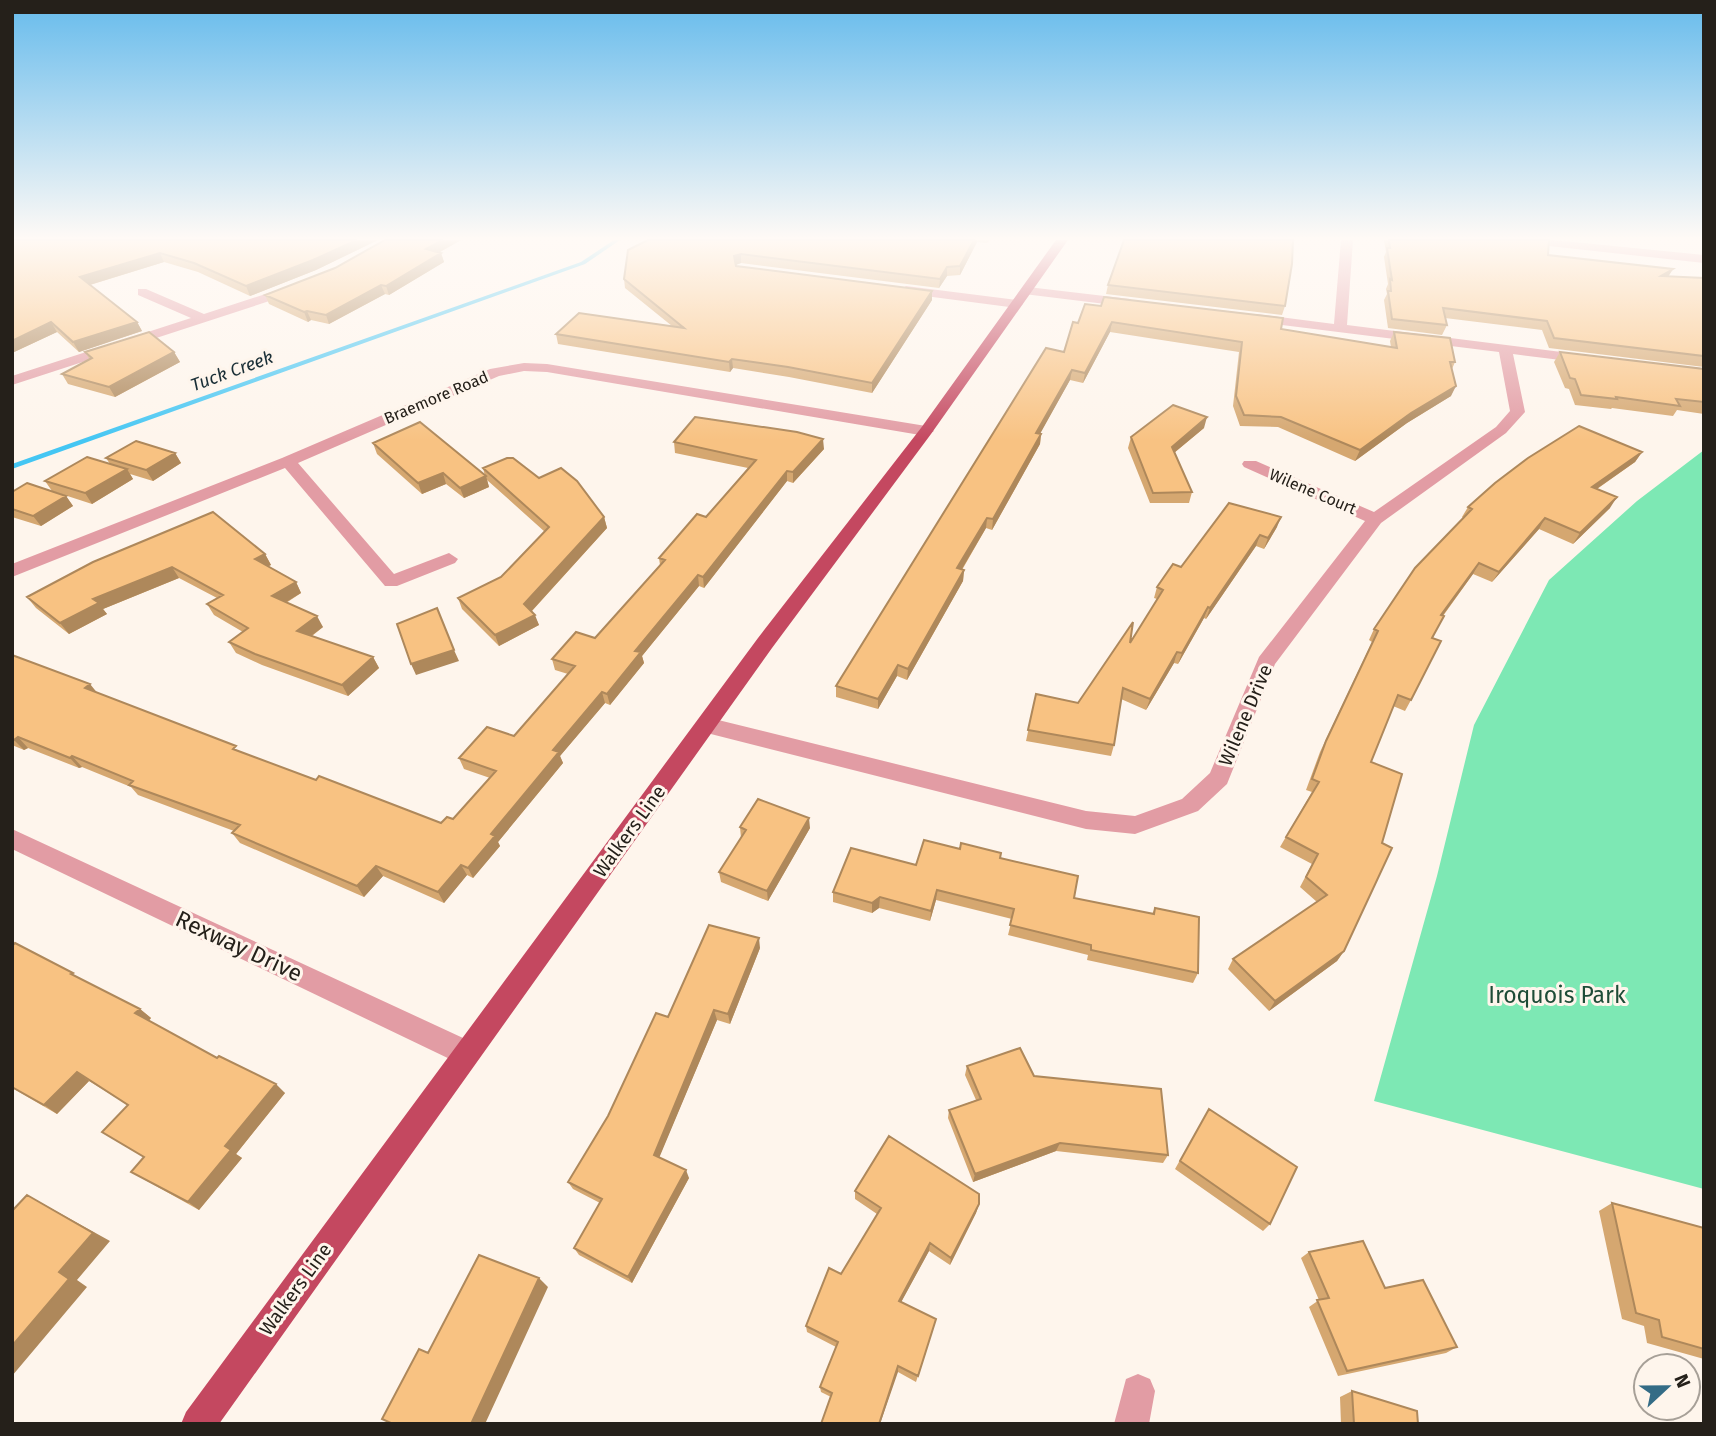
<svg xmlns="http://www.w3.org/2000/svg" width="1716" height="1436" viewBox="0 0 1716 1436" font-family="'Fira Sans',sans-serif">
	<rect width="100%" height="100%" fill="#fef5ec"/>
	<path fill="#7de8b4" d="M1704 450V1189L1374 1101 1437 876 1474 725 1549 580 1637 501Z"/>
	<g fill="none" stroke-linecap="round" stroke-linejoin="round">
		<path fill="#44c6f3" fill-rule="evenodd" d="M614 240H620L585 264 12 469V464L581 262Z"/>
		<path fill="#e29ca4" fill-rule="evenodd" d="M1341 240H1353L1347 325 1585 355 1592 359 1585 363 1513 354 1525 412 1506 433 1381 523 1275 664 1227 784 1198 811 1135 834 1086 829 699 731 695 725 699 719 706 717 1086 811 1135 816 1182 799 1210 773 1259 657 1365 521 1244 467 1242 464 1244 461H1256L1374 512 1496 427 1510 411 1499 352 1251 321V315L1256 314 1334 324Z
			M1515 240H1553L1704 255V263L1521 243Z
			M293 285 299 289 297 292 12 385V376L191 318 138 295V289H146L204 314Z
			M906 286 1017 300 1023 304 1017 308 902 293 900 290Z
			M1028 287 1130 299 1136 303 1130 307 1024 294V288Z
			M524 363 547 364 926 426 934 431 926 436 547 372 524 371 499 376 298 463 394 574 449 553 458 559 455 563 397 586H385L285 468 12 577V564L282 458 490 369Z
			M12 829 476 1044 480 1053 476 1062 466 1066 456 1062 12 849Z
			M1138 1374 1150 1379 1155 1391 1149 1424H1114L1126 1379Z"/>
		<path fill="#c44860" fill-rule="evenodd" d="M1056 240H1068L931 434 772 648 219 1424H181L186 1412 758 638 921 428Z"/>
	</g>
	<path fill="#d5a770" d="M12 240H378L316 270 250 296 198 272 164 262 90 285 137 322 142 331 79 352 57 332 12 353Z
		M385 240H461L440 252 441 253 444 262 389 295 385 294 329 324 311 320 308 322 269 304 265 295 335 268Z
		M648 240H990L987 243 977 242 960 275 947 276 939 288 741 263 736 265V266L932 291V300L872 393 789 377 733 368 730 372 558 344 556 334 672 326 625 288 624 279Z
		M1384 240H1549L1548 255 1673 269 1668 277 1704 278V367L1549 348 1542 330 1445 318 1447 325 1442 335 1388 328 1384 300 1387 294 1386 289 1388 284 1384 257 1386 252Z
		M1108 285 1285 306 1282 315 1106 294Z
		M1085 304 1281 329 1391 347 1390 341 1394 332 1455 362 1452 369 1451 396 1407 423 1355 461 1278 427 1240 426 1233 406 1239 352 1110 332 1083 383 1070 380 1040 433 1041 434 1040 444 992 530 986 528 962 570H964L963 581 907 680 897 676 878 709 836 697V686L1064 352 1078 323Z
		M85 352H174L180 362 115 397 68 384 62 374 90 360Z
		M1560 352 1704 369V414L1677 410 1673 416 1612 408 1611 409 1575 405 1569 389 1565 388 1554 362Z
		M1204 428 1174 453 1192 492 1189 503H1150L1128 448 1131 437Z
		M674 442 824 449 793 483 787 481 704 588 699 586 642 656 644 663 610 705 605 703 560 756 563 763 498 842 500 846 473 878 467 875 444 903 383 876 364 897 240 843 232 833 234 831 138 795 131 787 82 767 79 768 28 748 24 750 12 745V655L96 692 240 752 316 780 441 823 453 819 490 778 464 769 459 758 514 736 568 674 555 670 552 659 595 638 660 565 659 558 706 517 748 468 675 453Z
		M373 443 485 476 483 468 539 478 604 517 607 528 532 611 539 625 499 646 462 609 458 598 501 577 545 532 487 480 489 487 464 498 446 484 422 494 377 454Z
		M1642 452 1635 462 1597 489 1610 508 1573 544 1539 529 1492 582 1473 574 1443 616 1432 638 1411 700 1405 711 1393 706 1371 762 1344 951 1337 961 1269 1011 1228 969 1233 959 1317 902 1300 887 1312 864 1280 847 1312 792 1306 790 1320 752 1372 642 1369 640 1374 629 1463 518 1462 517 1468 507Z
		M175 453 181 463 153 481 130 474 133 479 92 504 52 491 45 481 110 464 106 458Z
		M12 492 66 496 73 506 41 526 12 517Z
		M1277 527 1264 549 1256 546 1206 619 1204 618 1178 664 1174 663 1146 710 1121 699 1114 745 1111 756 1026 741 1036 694 1078 703 1130 643 1157 599 1154 598 1157 587 1181 567Z
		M265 554 271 565 268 566 296 582 301 593 286 603 323 627 312 636 373 657 379 668 348 696 262 665 236 653 229 642 243 632 214 615 207 604 217 598 179 578 103 609 107 614 69 634 36 608 27 597 93 562Z
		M740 827 810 828 768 901 721 882 719 872 741 838Z
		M1000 858 1074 898 1152 914 1155 908 1198 973 1193 983 1087 960 1088 955 1008 935 1012 919 936 900 930 921 879 908 872 913 833 902V892Z
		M12 946 140 1009 151 1018 149 1021 217 1058 285 1093 236 1154 242 1158 199 1210 131 1172 144 1157 102 1132 128 1105 89 1081 57 1114 12 1088Z
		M760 948 730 1024 717 1020 659 1157 689 1178 632 1283 579 1255 574 1248 600 1203 573 1189 568 1182 668 1017Z
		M967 1066 1034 1076 1168 1155 1163 1163 1056 1151 973 1182 948 1118 949 1110 976 1100 965 1075Z
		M1209 1109 1270 1224 1263 1231 1175 1169Z
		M855 1191 979 1204 976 1213 950 1265 929 1251 901 1302 934 1325 916 1382 898 1372 831 1397 821 1392 820 1387 836 1347 807 1332 806 1326 841 1274 877 1214 855 1199Z
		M1612 1203 1704 1228V1359L1647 1343 1644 1326 1622 1319 1599 1211Z
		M1309 1252 1385 1288 1457 1347 1446 1353 1338 1376 1309 1307 1319 1300 1301 1258Z
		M1352 1391 1418 1424H1341L1340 1397Z"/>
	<path fill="#ae885b" d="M357 240H378L316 270 250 296 246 286Z
		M443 240H461L429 258 426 249Z
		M974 240H977V242L960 275V266Z
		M160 253 164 262 86 286 80 277Z
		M441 253 444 262 389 295 386 286Z
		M741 254V263L735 265 734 256Z
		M947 267V276L939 288 940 279Z
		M1673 269 1667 278 1661 276Z
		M381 285 385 294 329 324 326 315Z
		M932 291V300L872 393V383Z
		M307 311 311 320 308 322 304 312Z
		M51 322 57 332 12 353V341Z
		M137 322 142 331 79 352 73 342Z
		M1112 322 1110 332 1083 383 1085 373Z
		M174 352 180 362 115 397 109 387Z
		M732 359 733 368 730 372 729 362Z
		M1072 370 1070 380 1035 443 1036 433Z
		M1456 386 1451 396 1407 423 1355 461 1360 450 1411 413Z
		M1207 417 1204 428 1169 457 1172 447Z
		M1041 434 1040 444 992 530 993 519Z
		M823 439 824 449 793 483V472Z
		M1642 452 1635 462 1585 497 1592 487Z
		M175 453 181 463 153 481 146 470Z
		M127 469 133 479 92 504 85 493Z
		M787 471V481L704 588 703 577Z
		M443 473 446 484 422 494 418 483Z
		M486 476 489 487 464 498 460 488Z
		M66 496 73 506 41 526 33 516Z
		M1617 497 1610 508 1573 544 1580 533Z
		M604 517 607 528 528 615 524 604Z
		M1281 517 1277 527 1264 549 1268 538Z
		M987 518 986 528 956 579 957 568Z
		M1545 518 1539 529 1492 582 1499 572Z
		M1260 535 1256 546 1206 619 1210 608Z
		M265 554 271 565 261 570 255 559Z
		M1479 563 1473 574 1435 626 1441 615Z
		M172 567 179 578 103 609 107 614 69 634 60 623 93 599Z
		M964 570 963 581 907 680 908 669Z
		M698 575 699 586 642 656 644 663 610 705 607 694 635 651Z
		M296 582 301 593 278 607 272 596Z
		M1208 607 1204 618 1178 664 1182 653Z
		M535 615 539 625 499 646 495 635Z
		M317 616 323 627 303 642 297 631Z
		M454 650 459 661 416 675 411 664Z
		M1177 652 1174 663 1146 710 1150 699Z
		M373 657 379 668 348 696 342 685Z
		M898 665 897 676 878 709V699Z
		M90 684 99 695 85 688Z
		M602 692 605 703 560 756 563 763 498 842 500 846 473 878 468 868 491 834 553 750Z
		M18 737 28 748 24 750 14 740Z
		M72 756 82 767 79 768 70 758Z
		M809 818 810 828 768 901 767 891Z
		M461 865 467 875 444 903 438 892Z
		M376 866 383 876 364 897 357 886Z
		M937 890 936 900 930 921 931 911Z
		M880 897 879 908 872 913V903Z
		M759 938 760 948 730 1024 728 1014Z
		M1344 951 1337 961 1269 1011 1275 1001Z
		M140 1009 151 1018 146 1023 135 1013Z
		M714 1010 717 1020 657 1163 654 1155Z
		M77 1072 89 1081 57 1114 44 1105Z
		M276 1084 285 1093 236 1154 242 1158 199 1210 188 1202 225 1146Z
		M1060 1143 1056 1151 973 1182 975 1174Z
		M686 1170 689 1178 632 1283 628 1277Z
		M27 1195 110 1241 77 1280 87 1287 12 1376V1346L59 1272Z
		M979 1204 976 1213 950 1265 951 1258Z
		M930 1243 929 1251 898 1308 899 1301Z
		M539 1278 548 1287 485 1424H471Z
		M898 1366V1372L880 1424H879Z"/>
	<path fill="#f8c282" stroke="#ae885b" stroke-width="2" d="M12 240H357L313 260 246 286 194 263 160 253 80 277 137 322 73 342 51 322 12 341Z
		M385 240H443L426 249 441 253 386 286 381 285 326 315 307 311 304 312 265 295 335 268Z
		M648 240H974L960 266 947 267 940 279 741 254 734 256 736 266 932 291 872 383 788 367 732 359 729 362 556 334 579 313 684 328 624 279 628 250Z
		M1124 240H1293L1292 264 1285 306 1108 285Z
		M1389 240H1549L1548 255 1673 269 1661 276 1704 278V356L1554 338 1547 321 1443 308 1447 325 1392 319 1388 291H1391L1390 279 1392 280 1387 248H1390Z
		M1104 297 1283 318 1281 329 1397 348 1394 332 1450 338 1455 362H1450L1456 386 1411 413 1360 450 1281 417 1244 415 1236 396 1242 342 1112 322 1085 373 1072 370 1036 433 1041 434 993 519 987 518 957 568 964 570 908 669 898 665 878 699 836 686 1046 348 1064 352 1073 322 1078 323 1085 304 1101 306Z
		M149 332 174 352 109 387 62 374 92 358 85 352Z
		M1560 352 1704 369V402L1676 399 1680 406 1616 397 1617 399 1581 395 1575 379 1570 378Z
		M1173 405 1207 417 1172 447 1192 492 1153 493 1131 437Z
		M695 417 797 432 823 439 793 472 787 471 703 577 698 575 635 651 641 652 607 694 602 692 553 750 559 752 491 834 495 836 468 868 461 865 438 892 376 866 357 886 232 833 240 825 129 785 133 781 72 756 70 758 18 737 14 740 12 739V655L90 684 85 688 236 746 233 749 316 780 319 776 441 823 447 817 453 819 496 771 459 758 487 727 514 736 575 666 552 659 576 632 595 638 665 560 659 558 697 514 706 517 756 460 674 442Z
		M420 422 486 476 460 488 443 473 418 483 373 443Z
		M1579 426 1642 452 1592 487 1617 497 1580 533 1545 518 1499 572 1479 563 1441 615 1444 616 1432 638 1441 641 1411 700 1398 695 1371 762 1402 774 1382 843 1392 848 1344 951 1275 1001 1233 959 1327 895 1306 877 1318 854 1286 837 1319 782 1312 779 1326 741 1378 631 1374 629 1415 568 1472 509 1468 507 1495 483 1528 458Z
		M136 441 175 453 146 470 106 458Z
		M87 457 127 469 85 493 45 481Z
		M507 458H513L539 478 561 468 577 481 604 517 524 604 535 615 495 635 458 598 501 577 549 527 483 468Z
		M27 483 66 496 33 516 12 509V492Z
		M1229 503 1281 517 1268 538 1260 535 1210 608 1208 607 1182 653 1177 652 1150 699 1123 688 1114 745 1028 730 1036 694 1078 703 1133 622 1130 643 1163 590 1157 587 1173 564 1181 567Z
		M213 512 265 554 255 559 296 582 272 596 317 616 297 631 373 657 342 685 255 654 229 642 248 628 207 604 223 595 172 567 93 599 99 603 60 623 27 597 93 562Z
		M437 608 454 650 411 664 397 624Z
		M758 799 809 818 767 891 719 872 746 830 740 827Z
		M924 840 960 849 961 843 1001 853 1000 858 1078 876 1074 898 1154 914 1155 908 1199 917 1198 973 1091 950V945L1010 925 1014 909 937 890 931 911 880 897 872 903 833 892 851 848 916 865Z
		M709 925 759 938 728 1014 714 1010 654 1155 686 1170 628 1277 574 1248 602 1199 568 1182 608 1116 656 1013 668 1017Z
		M15 943 73 973 71 974 140 1009 135 1013 217 1058 219 1056 276 1084 225 1146 231 1150 188 1202 131 1172 144 1157 102 1132 128 1105 77 1072 44 1105 12 1087V946Z
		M1020 1048 1034 1076 1161 1089 1168 1155 1060 1143 975 1174 949 1110 981 1099 967 1066Z
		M1209 1109 1297 1167 1270 1224 1180 1161Z
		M889 1136 979 1194V1204L951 1258 930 1243 899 1301 936 1319 918 1376 898 1366 879 1424H821L832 1393 820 1387 838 1342 806 1326 829 1268 841 1274 881 1208 855 1191Z
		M27 1195 93 1233 59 1272 69 1279 12 1346V1211Z
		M1612 1203 1704 1228V1349L1662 1337 1659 1320 1636 1313Z
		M1363 1241 1385 1288 1423 1280 1457 1347 1347 1371 1317 1300 1329 1298 1309 1252Z
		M479 1255 539 1278 471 1424H393L382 1419 419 1349 428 1353Z
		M1352 1391 1417 1411 1418 1424H1354Z"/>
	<linearGradient id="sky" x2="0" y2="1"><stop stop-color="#66bbec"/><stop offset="0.54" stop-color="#fffaf6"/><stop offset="1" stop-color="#fffaf6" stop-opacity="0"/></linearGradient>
	<rect width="1716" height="441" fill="url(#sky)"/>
	<g text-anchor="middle" stroke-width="6" stroke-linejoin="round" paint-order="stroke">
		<g font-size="16" fill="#25201a" stroke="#fef5ec">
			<text transform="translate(436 397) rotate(-23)" y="6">Braemore Road</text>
			<text transform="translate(1313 491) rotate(23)" y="6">Wilene Court</text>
		</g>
		<g font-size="18" font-style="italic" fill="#192e36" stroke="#fef5ec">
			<text transform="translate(232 371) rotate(-20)" y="6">Tuck Creek</text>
		</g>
		<g font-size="19" fill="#25201a" stroke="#fef5ec">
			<text transform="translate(1245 715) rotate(-67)" y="7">Wilene Drive</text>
			<text transform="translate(629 831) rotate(-54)" y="7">Walkers Line</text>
			<text transform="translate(295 1289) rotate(-54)" y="7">Walkers Line</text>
		</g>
		<g font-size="23" fill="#25201a" stroke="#fef5ec">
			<text transform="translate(239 946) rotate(25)" y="8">Rexway Drive</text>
		</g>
		<g font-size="23" fill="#1e4c37" stroke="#fef5ec">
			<text x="1557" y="1003">Iroquois Park</text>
		</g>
	</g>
	<rect width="1716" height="1436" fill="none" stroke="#25201a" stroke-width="28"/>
	<g transform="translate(1667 1387) rotate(68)"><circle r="33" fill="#fef5ec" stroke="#a7a098" stroke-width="2"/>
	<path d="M0-5L12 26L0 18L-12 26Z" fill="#346c86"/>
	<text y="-10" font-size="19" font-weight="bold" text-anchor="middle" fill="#25201a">N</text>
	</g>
</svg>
